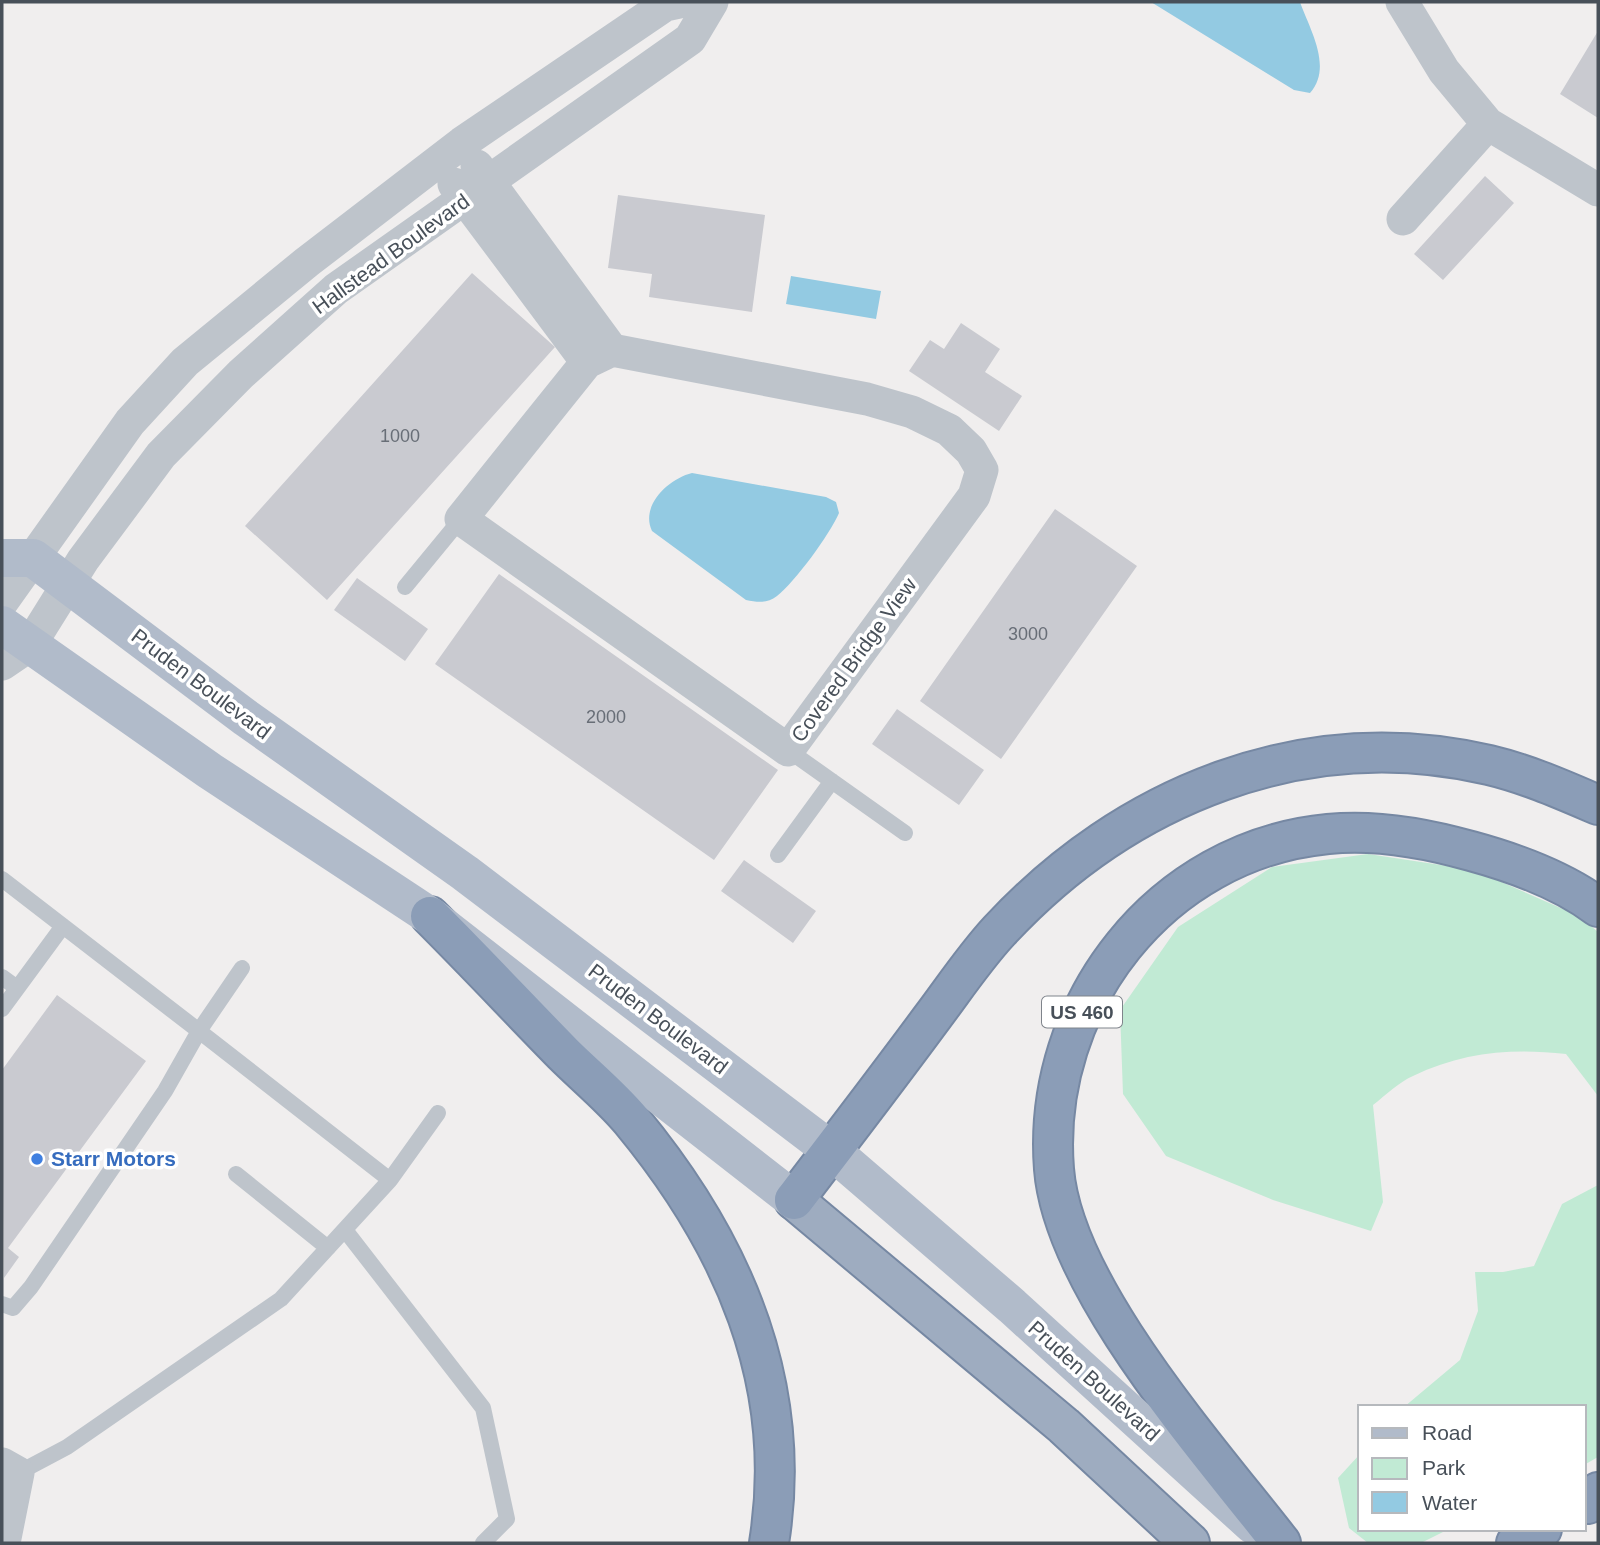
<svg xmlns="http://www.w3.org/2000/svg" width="1600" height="1545" viewBox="0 0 1600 1545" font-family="Helvetica,sans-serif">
	<rect width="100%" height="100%" fill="#f0eeee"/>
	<path fill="#c1ead4" d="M1368 854 1474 870 1579 916 1598 932V1096L1566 1054C1512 1048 1463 1052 1413 1076 1399 1082 1386 1095 1373 1105L1383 1202 1371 1231 1273 1200 1166 1156 1123 1094 1120 1010 1178 927 1272 867Z
		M1598 1185V1457L1584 1465V1407H1404L1460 1360 1478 1311 1475 1272H1503L1534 1266 1562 1204Z
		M1360 1454V1529H1449L1421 1543H1368L1349 1528 1338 1478Z"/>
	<path fill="#93cae2" d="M1151 2H1300C1310 30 1333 67 1310 93L1294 90Z
		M791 276 881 291 876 319 786 304Z
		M692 473 826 497 836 502 839 513C830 534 795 582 777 596 767 604 757 602 746 600L652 531C640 506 668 479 692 473Z"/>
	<path fill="#c9cad0" d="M1598 31V118L1560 94Z
		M1485 176 1514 203 1443 280 1414 254Z
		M618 195 765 215 752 312 649 297 652 274 608 268Z
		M472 273 555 347 327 600 245 526Z
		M961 323 1000 349 985 372 1022 396 999 431 909 371 930 340 944 349Z
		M1055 509 1137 566 1001 759 920 701Z
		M499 574 778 770 714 860 435 664Z
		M357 578 428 629 405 661 334 610Z
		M897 709 984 770 959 805 872 744Z
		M744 860 816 911 793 943 721 891Z
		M57 995 146 1061 8 1248 19 1257 4 1278 2 1070Z"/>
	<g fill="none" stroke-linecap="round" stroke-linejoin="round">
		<defs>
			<path id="trunk" d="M794 1200 1064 1426 1190 1543"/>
			<path id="motorway" d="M430 916C475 961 518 1007 563 1053 585 1075 611 1096 631 1120 732 1242 795 1382 769 1543
				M794 1200C840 1140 886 1080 931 1019 953 990 974 958 999 931 1125 795 1304 722 1489 765 1527 774 1563 790 1598 805
				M1588 1504 1598 1492
				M1281 1543C1208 1449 1063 1287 1054 1169 1041 1004 1161 850 1328 834 1376 829 1425 838 1471 851 1515 863 1562 880 1598 907
				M1516 1543 1542 1529"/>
		</defs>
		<use href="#trunk" stroke="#7688a3" stroke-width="42"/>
		<use href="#motorway" stroke="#7688a3" stroke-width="42"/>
		<path stroke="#bec4cb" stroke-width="16" d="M405 587 461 519
			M788 750 905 833
			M778 855 832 781
			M2 879 199 1031 165 1091 31 1287 13 1308 2 1304
			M2 977 17 988
			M2 1009 63 926
			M236 1174 328 1248
			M390 1180 438 1113
			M345 1230 483 1408 507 1519 483 1543
			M18 1473 67 1447 281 1299 390 1180 199 1031 242 968"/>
		<path stroke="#bec4cb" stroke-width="33" d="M1402 2 1444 71 1488 124 1598 190
			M477 166 612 350
			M454 184 587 362
			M1403 219 1488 124
			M612 350 867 399 912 412 949 430 971 451 982 470 974 496 788 750 461 519 587 362Z
			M2 602 130 422 185 362 307 262 462 143 665 5 679 2
			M2 664 30 645 83 560 161 455 241 374 336 289 690 39 712 2
			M2 1464 18 1473 4 1543"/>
		<path stroke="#b1bbca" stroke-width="38" d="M2 558H33L246 718 465 873 832 1151 1012 1306 1253 1525
			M2 625 210 771 430 916 794 1200"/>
		<use href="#trunk" stroke="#9eacc0" stroke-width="38"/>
		<use href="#motorway" stroke="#8b9db7" stroke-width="38"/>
	</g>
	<circle fill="#3f7fe0" stroke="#fff" stroke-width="2.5" cx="37" cy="1159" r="7"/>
	<g text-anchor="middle" stroke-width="7" stroke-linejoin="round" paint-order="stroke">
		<g font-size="18" fill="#686e77">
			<text x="400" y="442">1000</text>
			<text x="1028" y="640">3000</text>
			<text x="606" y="723">2000</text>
		</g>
		<rect fill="#fff" stroke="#7f848b" stroke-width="2" x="1042" y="996.5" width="80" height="31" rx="5"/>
		<g font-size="19" font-weight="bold" fill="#485059">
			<text x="1082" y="1019">US 460</text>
		</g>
		<g font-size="21" fill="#485059" stroke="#fff">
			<text transform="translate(391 254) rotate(-36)" y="7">Hallstead Boulevard</text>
			<text transform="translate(854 660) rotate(-54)" y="7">Covered Bridge View</text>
			<text transform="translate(201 684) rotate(37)" y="7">Pruden Boulevard</text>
			<text transform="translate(658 1019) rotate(37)" y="7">Pruden Boulevard</text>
			<text transform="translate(1094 1381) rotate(42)" y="7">Pruden Boulevard</text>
		</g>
		<g font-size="21" font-weight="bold" fill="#366cbe" stroke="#fff" text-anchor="start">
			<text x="51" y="1166">Starr Motors</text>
		</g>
	</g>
	<rect width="1600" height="1545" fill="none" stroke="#485059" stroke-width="7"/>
	<rect x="1358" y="1405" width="228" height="126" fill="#ffffff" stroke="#b6b9bd" stroke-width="2"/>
	<rect x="1372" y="1428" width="35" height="10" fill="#b1bbca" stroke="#b6b9bd" stroke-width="2"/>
	<text x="1422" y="1440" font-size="21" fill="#485059">Road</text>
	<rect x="1372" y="1458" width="35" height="21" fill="#c1ead4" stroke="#b6b9bd" stroke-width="2"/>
	<text x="1422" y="1475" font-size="21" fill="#485059">Park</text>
	<rect x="1372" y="1492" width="35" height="21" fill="#93cae2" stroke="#b6b9bd" stroke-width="2"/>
	<text x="1422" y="1510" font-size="21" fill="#485059">Water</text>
</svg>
